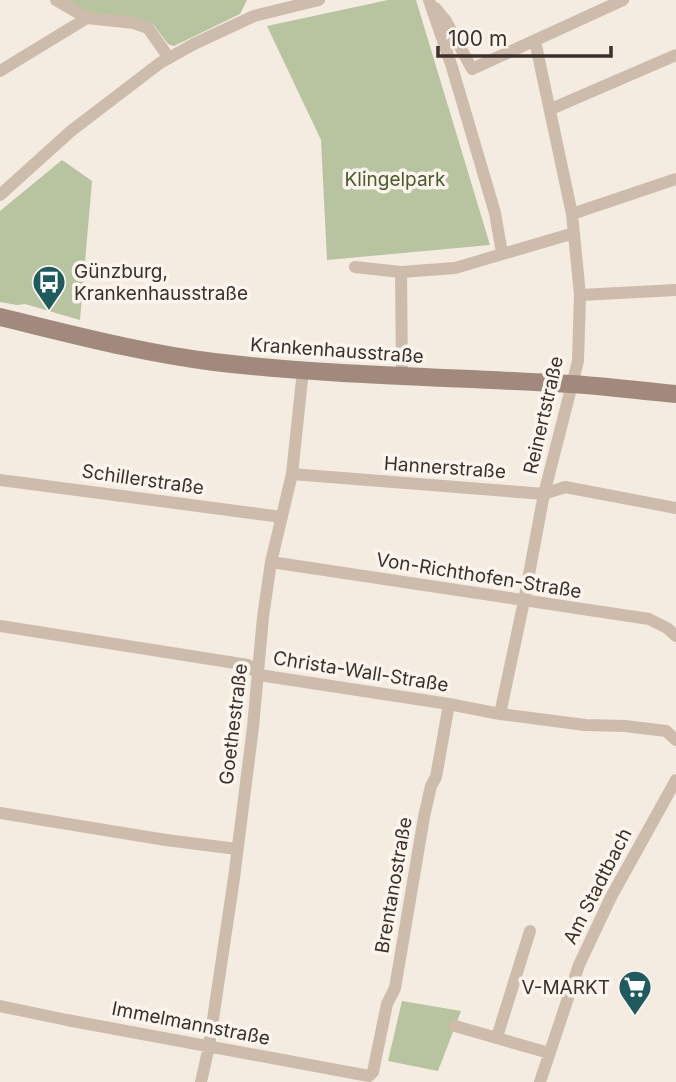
<svg xmlns="http://www.w3.org/2000/svg" width="676" height="1082" viewBox="0 0 676 1082" font-family="Inter,sans-serif">
	<rect width="100%" height="100%" fill="#f4ebe1"/>
	<path fill="#b8c4a0" d="M65 0H247L240 14 174 46 168 44 153 24 94 15Z
		M388 0H416L490 245 327 260 321 140 267 26Z
		M62 160 92 181 80 320 25 304 17 305 0 302V211Z
		M402 1001 461 1011 438 1071 388 1061Z"/>
	<g fill="none" stroke-linecap="round" stroke-linejoin="round">
		<path stroke="#cdbbac" stroke-width="12" d="M56 0 87 18
			M429 0 452 67 495 213 502 253
			M435 8 446 21 472 69 623 0
			M0 71 87 18 134 23 148 28 169 58
			M551 109 676 55
			M0 195 71 131 160 63 194 44 254 16 319 0
			M572 214 676 179
			M355 267 401 272 455 268 574 233
			M401 272 402 376
			M580 295 676 290
			M292 474 544 494 565 487 676 508
			M0 480 282 517
			M271 562 649 619 667 628 676 636
			M0 626 248 665 259 675 449 704 500 714 585 725 625 726 666 731 676 740
			M500 714 524 601 544 494 578 361 580 295 572 214 535 41
			M0 813 166 840 237 849
			M0 1006 67 1020 369 1076 373 1072 387 1004 395 988 424 817 431 786 436 777 449 704
			M455 1026 549 1053
			M497 1037 530 931
			M201 1082 209 1046 234 878 253 727 263 617 271 562 292 474 303 370
			M540 1082 579 965 611 897 676 780"/>
		<path stroke="#a18a7d" stroke-width="18" d="M0 317C71 334 141 353 214 362 332 376 451 377 570 384 605 386 641 391 676 394"/>
	</g>
	<defs>
		<symbol id="bus-pin" viewBox="-11 -11 22 30"><path d="M0 17L-7.5 6A9.5 9.5 0 1 1 7.5 6Z" fill="#1f5a5e" stroke="#fbf5ee"/><path d="M-5-6H5V4H4V6H2V4H-2V6H-4V4H-5ZM-3.5-4V0h7V-4ZM-3.5 1.2v1.5H-2V1.2ZM2 1.2v1.5H3.5V1.2Z" fill="#fff"/></symbol>
		<symbol id="supermarket-pin" viewBox="-11 -11 22 30"><path d="M0 17L-7.5 6A9.5 9.5 0 1 1 7.5 6Z" fill="#1f5a5e" stroke="#fbf5ee"/><path d="M-6-5.5h2.5l.6 2H6L4.5 2H-2.5L-4.4-4H-6ZM-1.5 3.2a1.3 1.3 0 1 0 .1 0ZM3 3.2a1.3 1.3 0 1 0 .1 0Z" fill="#fff"/></symbol>
	</defs>
	<g fill-rule="evenodd">
		<use href="#bus-pin" x="30" y="263" width="38" height="52"/>
		<use href="#supermarket-pin" x="616" y="968" width="38" height="52"/>
	</g>
	<g text-anchor="middle" stroke-width="7" stroke-linejoin="round" paint-order="stroke">
		<g font-size="19" fill="#4a5a2e" stroke="#fbf5ee">
			<text x="395" y="186">Klingelpark</text>
		</g>
		<g font-size="19" fill="#3b302b" stroke="#fbf5ee" text-anchor="start">
			<text x="74" y="278">Günzburg,<tspan x="74" dy="22">Krankenhausstraße</tspan></text>
			<text x="610" y="994" text-anchor="end">V-MARKT</text>
		</g>
		<g font-size="19" fill="#3b302b" stroke="#fbf5ee">
			<text transform="translate(337 350) rotate(4)" y="7">Krankenhausstraße</text>
			<text transform="translate(543 415) rotate(-77)" y="7">Reinertstraße</text>
			<text transform="translate(445 467) rotate(4)" y="7">Hannerstraße</text>
			<text transform="translate(143 479) rotate(8)" y="7">Schillerstraße</text>
			<text transform="translate(479 575) rotate(9)" y="7">Von-Richthofen-Straße</text>
			<text transform="translate(361 671) rotate(9)" y="7">Christa-Wall-Straße</text>
			<text transform="translate(233 724) rotate(-83)" y="7">Goethestraße</text>
			<text transform="translate(393 885) rotate(-80)" y="7">Brentanostraße</text>
			<text transform="translate(597 886) rotate(-63)" y="7">Am Stadtbach</text>
			<text transform="translate(191 1023) rotate(11)" y="7">Immelmannstraße</text>
		</g>
	</g>
	<path d="M438 46v10h173v-10" fill="none" stroke="#3b302b" stroke-width="3.5"/>
	<text x="448" y="46" font-size="21" fill="#3b302b" stroke="#fbf5ee" stroke-width="5" paint-order="stroke">100 m</text>
</svg>
